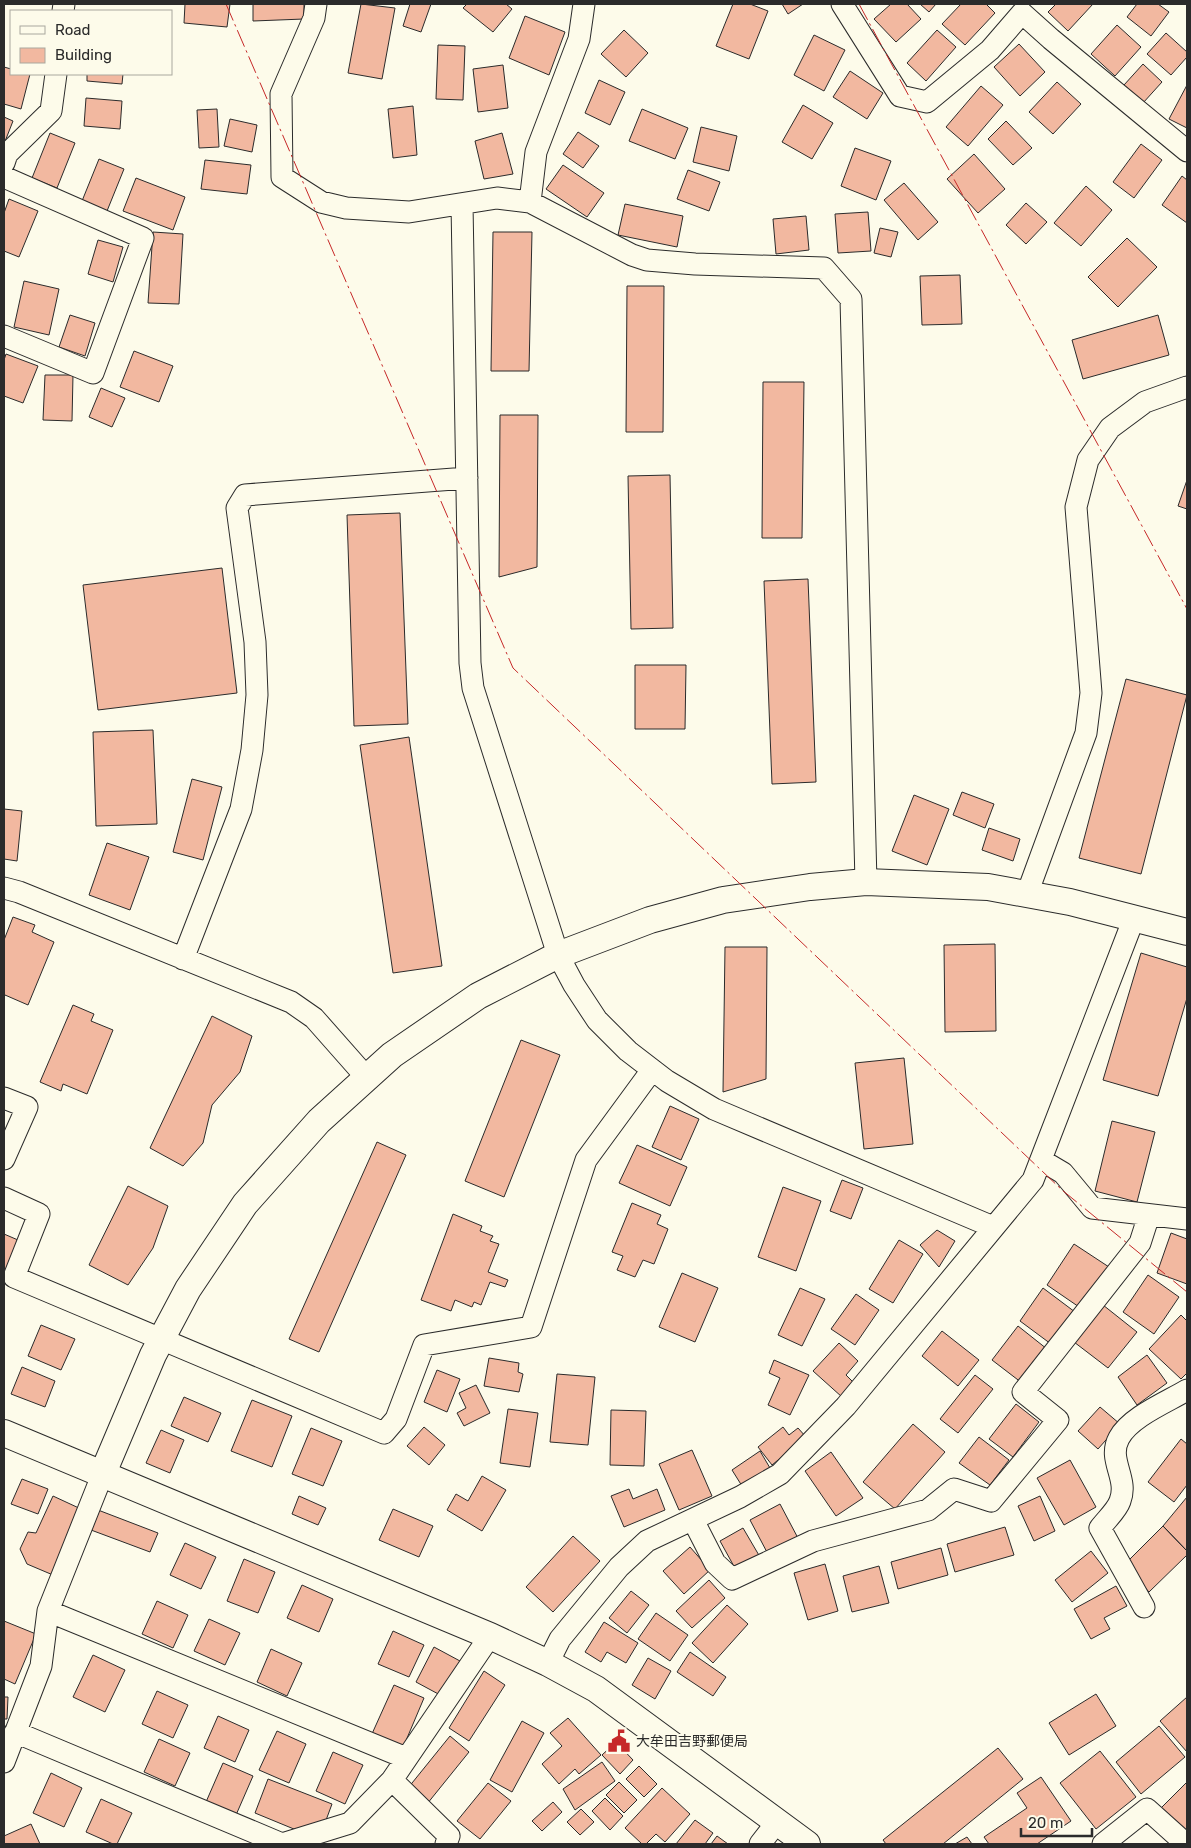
<svg xmlns="http://www.w3.org/2000/svg" width="1191" height="1848" viewBox="0 0 1191 1848" font-family="Rubik,'Noto Sans JP',sans-serif">
	<rect width="100%" height="100%" fill="#fdfbea"/>
	<path fill="#f2b8a0" stroke="#2b2b2b" d="M185 4H230L227 27 184 23Z
		M253 4H304V19L253 21Z
		M361 4 395 8 382 79 348 73Z
		M410 4H431L421 32 403 26Z
		M467 4H506L512 9 493 32 463 8Z
		M733 4H750L768 11 749 59 716 46Z
		M782 4H803L788 14Z
		M891 4H907L921 19 896 42 874 19Z
		M920 4H936L929 12Z
		M961 4H986L995 13 965 45 942 24Z
		M1056 4H1093L1068 31 1048 12Z
		M1137 4H1158L1169 12 1151 36 1127 17Z
		M525 16 565 32 549 75 509 58Z
		M1117 25 1141 47 1115 76 1091 54Z
		M624 30 648 53 626 77 601 54Z
		M937 30 956 47 926 81 907 63Z
		M1166 33 1187 52V57L1171 75 1147 54Z
		M814 35 845 50 824 91 794 75Z
		M1019 44 1045 72 1020 96 994 67Z
		M438 45 465 46 463 100 436 99Z
		M1143 64 1162 82 1143 103 1124 85Z
		M503 65 508 108 478 112 473 69Z
		M4 67 11 69V74H30L21 109 4 104Z
		M850 71 883 93 867 119 833 97Z
		M87 74H123L122 84 87 81Z
		M599 80 625 92 610 125 585 113Z
		M1057 82 1081 104 1053 134 1029 112Z
		M1187 85V128L1169 119Z
		M981 86 1003 105 968 146 946 127Z
		M86 98 122 101 120 129 84 126Z
		M803 105 833 123 812 159 782 142Z
		M413 106 417 155 393 158 388 109Z
		M217 109 219 147 199 148 197 110Z
		M642 109 688 128 675 159 629 141Z
		M4 117 13 121 4 144Z
		M230 119 257 125 252 152 224 146Z
		M1006 121 1032 148 1013 165 988 139Z
		M701 127 737 136 729 171 693 162Z
		M578 132 599 146 583 168 563 154Z
		M50 133 75 143 57 188 32 178Z
		M502 133 513 174 484 179 475 141Z
		M1141 144 1162 160 1134 198 1113 182Z
		M855 148 891 161 876 200 841 186Z
		M974 154 1005 189 978 213 947 179Z
		M99 159 124 169 107 211 82 201Z
		M205 160 251 165 247 194 201 189Z
		M563 165 604 193 587 217 546 189Z
		M688 170 720 182 709 211 677 199Z
		M1182 176 1187 180V223L1162 205Z
		M136 178 185 197 173 230 123 211Z
		M904 183 938 222 918 240 884 200Z
		M1086 186 1112 210 1081 246 1054 223Z
		M9 199 38 211 19 257 4 251V213Z
		M1026 203 1047 222 1026 244 1006 225Z
		M625 204 683 216 677 247 618 235Z
		M868 212 871 251 838 253 835 214Z
		M806 216 809 250 776 254 773 219Z
		M880 228 898 232 891 257 874 253Z
		M153 232 183 234 179 304 148 303Z
		M493 232H532L529 371H491Z
		M1127 238 1157 267 1118 307 1088 277Z
		M98 240 123 247 113 282 88 274Z
		M960 275 962 324 922 325 920 276Z
		M24 281 59 289 49 335 14 327Z
		M627 286H664L663 432H626Z
		M70 315 95 323 85 356 59 347Z
		M1158 315 1169 355 1083 379 1072 340Z
		M134 351 173 366 159 402 120 387Z
		M6 354 38 366 23 403 4 396V360Z
		M45 375H73L72 421 43 420Z
		M763 382H804L802 538H762Z
		M101 388 125 398 112 427 89 417Z
		M500 415H538L537 567 499 577Z
		M670 475 673 628 631 629 628 476Z
		M1187 480V509L1178 506Z
		M400 513 408 724 354 726 347 515Z
		M222 568 237 693 98 710 83 585Z
		M808 579 816 782 772 784 764 581Z
		M635 665H686L685 729H635Z
		M1126 679 1187 695 1141 874 1079 858Z
		M153 730 157 824 96 826 93 732Z
		M409 737 442 966 393 973 360 745Z
		M192 779 222 787 203 860 173 852Z
		M962 792 994 804 985 828 953 815Z
		M914 795 949 809 927 865 892 851Z
		M4 809 22 811 17 861 4 859Z
		M989 828 1020 839 1013 861 982 850Z
		M107 843 149 857 130 910 89 895Z
		M13 917 35 925 32 932 54 942 28 1005 5 995 4 998V940Z
		M995 944 996 1031 945 1032 944 945Z
		M725 947H767L766 1079 723 1092Z
		M1141 953 1187 967V998L1158 1096 1103 1080Z
		M73 1005 94 1014 91 1021 113 1030 87 1094 63 1084 61 1091 40 1082Z
		M212 1016 252 1036 240 1072 212 1105 203 1143 183 1166 150 1148Z
		M521 1040 560 1055 504 1197 465 1181Z
		M904 1058 913 1144 864 1149 855 1063Z
		M670 1106 699 1119 681 1160 652 1147Z
		M1112 1121 1155 1132 1137 1202 1095 1191Z
		M377 1142 406 1155 319 1352 289 1339Z
		M637 1145 687 1167 670 1206 619 1183Z
		M842 1180 863 1188 851 1219 830 1211Z
		M128 1186 168 1206 153 1248 128 1285 89 1265Z
		M783 1187 821 1201 796 1271 758 1257Z
		M632 1203 661 1215 657 1224 668 1229 654 1264 643 1260 635 1277 617 1270 623 1256 612 1252Z
		M453 1214 482 1226 480 1231 493 1236 490 1241 499 1244 488 1272 508 1280 505 1287 490 1282 481 1305 474 1302 472 1307 455 1300 451 1311 421 1300Z
		M937 1230 955 1241 939 1267 920 1245Z
		M1171 1233 1187 1239V1284L1157 1273Z
		M4 1234 18 1240 4 1276Z
		M899 1240 923 1254 893 1303 869 1289Z
		M1074 1244 1109 1267 1082 1309 1047 1285Z
		M682 1273 718 1288 695 1342 659 1327Z
		M1148 1275 1179 1297 1154 1334 1123 1312Z
		M800 1288 825 1299 802 1346 778 1335Z
		M1043 1288 1075 1312 1051 1344 1020 1321Z
		M856 1294 879 1310 855 1345 831 1329Z
		M1103 1305 1137 1332 1108 1368 1074 1342Z
		M1181 1315 1187 1321V1373L1181 1379 1149 1349Z
		M41 1325 75 1339 61 1370 28 1356Z
		M1018 1326 1047 1349 1022 1383 992 1360Z
		M942 1331 979 1360 958 1386 922 1356Z
		M839 1343 858 1361 846 1375 855 1384 842 1397 813 1371Z
		M1147 1355 1167 1383 1137 1405 1118 1377Z
		M489 1358 519 1363 518 1372 523 1374 519 1392 484 1386Z
		M774 1360 809 1375 790 1415 768 1405 780 1378 769 1373Z
		M22 1367 55 1381 45 1407 11 1394Z
		M437 1370 460 1379 447 1412 424 1402Z
		M557 1374 595 1377 588 1445 550 1442Z
		M975 1375 993 1389 958 1433 940 1419Z
		M476 1385 490 1413 464 1426 457 1413 466 1408 459 1393Z
		M184 1397 221 1413 208 1442 171 1426Z
		M252 1400 292 1416 272 1467 231 1451Z
		M1016 1404 1039 1422 1013 1457 989 1439Z
		M1100 1407 1120 1424 1098 1449 1078 1431Z
		M508 1409 538 1413 530 1467 500 1463Z
		M611 1410 646 1411 644 1466 610 1465Z
		M913 1424 945 1452 895 1509 863 1482Z
		M424 1427 445 1445 429 1465 407 1446Z
		M783 1427 789 1435 798 1428 806 1437 772 1465 758 1447Z
		M311 1428 342 1441 323 1486 292 1474Z
		M161 1430 184 1440 170 1473 146 1463Z
		M979 1437 1009 1460 990 1485 959 1463Z
		M1181 1439 1187 1444V1485L1174 1502 1148 1482Z
		M692 1450 712 1496 679 1510 659 1464Z
		M760 1451 770 1468 742 1486 732 1470Z
		M831 1452 863 1498 836 1516 805 1471Z
		M1070 1460 1096 1507 1064 1525 1037 1478Z
		M482 1476 506 1490 482 1531 447 1510 456 1494 468 1501Z
		M22 1479 48 1489 38 1514 11 1504Z
		M629 1489 633 1499 657 1489 665 1510 624 1527 611 1496Z
		M53 1496 81 1509 53 1575 27 1564 20 1549 28 1532 36 1533Z
		M299 1496 326 1508 318 1525 292 1514Z
		M1040 1496 1055 1531 1034 1541 1018 1506Z
		M1187 1497V1551L1163 1526Z
		M780 1504 799 1540 769 1556 750 1520Z
		M393 1509 433 1526 419 1557 379 1540Z
		M98 1510 158 1533 150 1552 91 1530Z
		M1163 1526 1187 1551V1555L1149 1592 1124 1565Z
		M1005 1527 1014 1555 955 1572 947 1544Z
		M743 1528 760 1557 736 1570 720 1541Z
		M573 1536 600 1561 553 1612 526 1587Z
		M185 1543 216 1557 201 1589 170 1575Z
		M690 1547 710 1570 684 1594 663 1571Z
		M941 1548 948 1575 898 1589 891 1562Z
		M1091 1551 1108 1573 1072 1602 1055 1580Z
		M244 1559 275 1572 258 1613 227 1601Z
		M825 1564 838 1611 808 1620 794 1573Z
		M879 1566 889 1603 852 1612 843 1576Z
		M709 1580 725 1598 692 1628 676 1611Z
		M302 1585 333 1599 319 1632 287 1618Z
		M1116 1586 1127 1606 1104 1618 1110 1629 1091 1639 1074 1609Z
		M631 1591 649 1605 627 1633 609 1618Z
		M157 1601 188 1615 173 1648 142 1634Z
		M727 1605 748 1624 713 1663 692 1643Z
		M656 1613 688 1635 670 1661 638 1639Z
		M209 1619 240 1633 225 1665 194 1651Z
		M4 1621 36 1634 15 1684 4 1679Z
		M604 1622 638 1643 626 1663 607 1652 601 1662 585 1652Z
		M393 1631 424 1645 409 1677 378 1664Z
		M434 1647 460 1661 442 1696 416 1682Z
		M271 1649 302 1663 287 1696 257 1682Z
		M690 1652 726 1677 713 1696 677 1672Z
		M93 1655 125 1670 105 1712 73 1697Z
		M648 1658 671 1671 655 1699 632 1685Z
		M484 1671 505 1685 469 1741 449 1728Z
		M394 1685 424 1698 402 1750 371 1736Z
		M157 1691 188 1705 173 1738 142 1724Z
		M1096 1694 1116 1726 1069 1755 1049 1723Z
		M4 1697H8L7 1719H4Z
		M1187 1697V1752L1160 1721Z
		M218 1716 249 1730 235 1762 204 1748Z
		M568 1718 601 1755 579 1774 575 1769 559 1784 542 1764 562 1746 550 1733Z
		M522 1721 544 1733 512 1792 490 1780Z
		M1159 1726 1185 1757 1141 1794 1116 1762Z
		M277 1731 306 1744 289 1783 259 1770Z
		M450 1736 469 1752 427 1804 408 1788Z
		M159 1739 190 1753 175 1786 144 1772Z
		M616 1742 633 1760 620 1774 602 1755Z
		M998 1748 1023 1779 943 1844H886L883 1840Z
		M1100 1751 1136 1797 1096 1829 1060 1783Z
		M333 1752 363 1765 345 1804 316 1791Z
		M602 1762 615 1781 575 1810 563 1789Z
		M223 1763 253 1776 236 1815 206 1802Z
		M639 1766 657 1784 644 1797 626 1779Z
		M51 1773 82 1788 64 1827 33 1813Z
		M1041 1777 1071 1821 1037 1844H989L984 1837 1027 1808 1017 1793Z
		M268 1779 332 1804 322 1831 306 1834 255 1813Z
		M619 1782 637 1800 624 1813 606 1795Z
		M1187 1782V1836L1161 1808Z
		M488 1783 511 1801 480 1839 457 1821Z
		M662 1788 690 1814 665 1842 656 1834 646 1844H642L625 1828Z
		M605 1798 623 1816 610 1830 592 1811Z
		M101 1799 132 1813 117 1844H113L86 1832Z
		M553 1802 562 1812 542 1831 532 1821Z
		M581 1809 594 1822 580 1835 567 1822Z
		M695 1820 713 1833 705 1844H676Z
		M31 1824 40 1844H4V1836Z
		M717 1836 728 1844H711Z
		M967 1837 972 1844H955Z"/>
	<g fill="none" stroke-linecap="round" stroke-linejoin="round">
		<defs>
			<path id="minor" d="M316 4 314 18 281 94 282 177 321 202 346 208 409 212 497 198 530 202
				M584 4 579 39 536 152 530 202 632 255 647 260 695 264 824 268 851 299 866 882
				M842 4 900 96 927 102 990 50 1022 13 1051 39 1187 151
				M63 11 64 4
				M4 163 7 154 51 111 56 74
				M4 177 143 238 93 373 4 336
				M462 204 470 663 473 688 558 955 574 985 597 1020 628 1051 667 1081 714 1109 993 1227
				M4 888 19 892 291 1002 314 1018 367 1078
				M1027 894 1086 733 1091 693 1076 507 1088 460 1110 428 1145 402 1187 387
				M183 959 241 809 252 750 257 695 255 642 237 508 245 495 467 478
				M4 1098 27 1107 4 1159
				M1041 1160 1063 1173 1092 1208 1187 1219
				M4 1198 39 1214 14 1277 384 1433 396 1419 424 1345 531 1327 586 1160 652 1070
				M693 1520 715 1563 732 1579 813 1541 928 1510 954 1489 991 1501 1058 1420 1023 1392 1140 1243 1149 1215
				M1144 1607 1100 1528C1106 1520 1117 1510 1120 1501 1129 1478 1107 1460 1119 1438 1130 1417 1167 1402 1187 1390
				M48 1611 406 1758
				M548 1663 560 1639 619 1567 647 1541 740 1497 780 1474 846 1406 1033 1180 1134 918
				M15 1732 282 1844
				M4 1762 41 1666 48 1611 103 1473
				M282 1844 350 1823 392 1780
				M446 1844 449 1836 392 1780 490 1636
				M760 1844 777 1822
				M1103 1844 1147 1809 1186 1844"/>
			<path id="tertiary" d="M4 1433 490 1636 548 1663 596 1689 807 1844
				M103 1473 153 1355 188 1289 245 1204 319 1121 392 1055 478 996 558 955 650 920 723 900 810 887 866 882 988 887 1070 902 1187 932"/>
		</defs>
		<use href="#minor" stroke="#2b2b2b" stroke-width="23"/>
		<use href="#tertiary" stroke="#2b2b2b" stroke-width="28"/>
		<use href="#minor" stroke="#fdfbea" stroke-width="21"/>
		<use href="#tertiary" stroke="#fdfbea" stroke-width="26"/>
		<path stroke="#c62828" stroke-width="1" stroke-dasharray="18 4 2.5 4" stroke-linecap="butt" d="M226 4 513 668 1062 1190 1187 1292
			M859 4 1187 609"/>
	</g>
	<defs>
		<symbol id="civic-bare" viewBox="-9 -9 18 18"><path d="M-.6-6.5H3V-4.5H.6V-3L4-1V1h2V6H-6V1h2V-1L-.6-3ZM-1.2 2.5V6h2.4V2.5Z" fill="#c62828" stroke="#fdfbea" stroke-width="2.5" paint-order="stroke"/></symbol>
	</defs>
	<g fill-rule="evenodd">
		<use href="#civic-bare" x="603" y="1725" width="32" height="32"/>
	</g>
	<g text-anchor="middle" stroke-width="4" stroke-linejoin="round" paint-order="stroke">
		<g font-size="14" fill="#2b2b2b" stroke="#fdfbea" text-anchor="start">
			<text x="636" y="1746">大牟田吉野郵便局</text>
		</g>
	</g>
	<rect width="1191" height="1848" fill="none" stroke="#2b2b2b" stroke-width="10"/>
	<rect x="10" y="10" width="162" height="65" fill="#fdfbea" stroke="#a9a89e"/>
	<rect x="20" y="26" width="25" height="8" fill="#fdfbea" stroke="#a9a89e"/>
	<text x="55" y="35" font-size="15" fill="#2b2b2b">Road</text>
	<rect x="20" y="48" width="25" height="15" fill="#f2b8a0" stroke="#a9a89e"/>
	<text x="55" y="60" font-size="15" fill="#2b2b2b">Building</text>
	<path d="M1021 1828v8h71v-8" fill="none" stroke="#2b2b2b" stroke-width="2.5"/>
	<text x="1028" y="1828" font-size="15" fill="#2b2b2b" stroke="#fdfbea" stroke-width="4" paint-order="stroke">20 m</text>
</svg>
